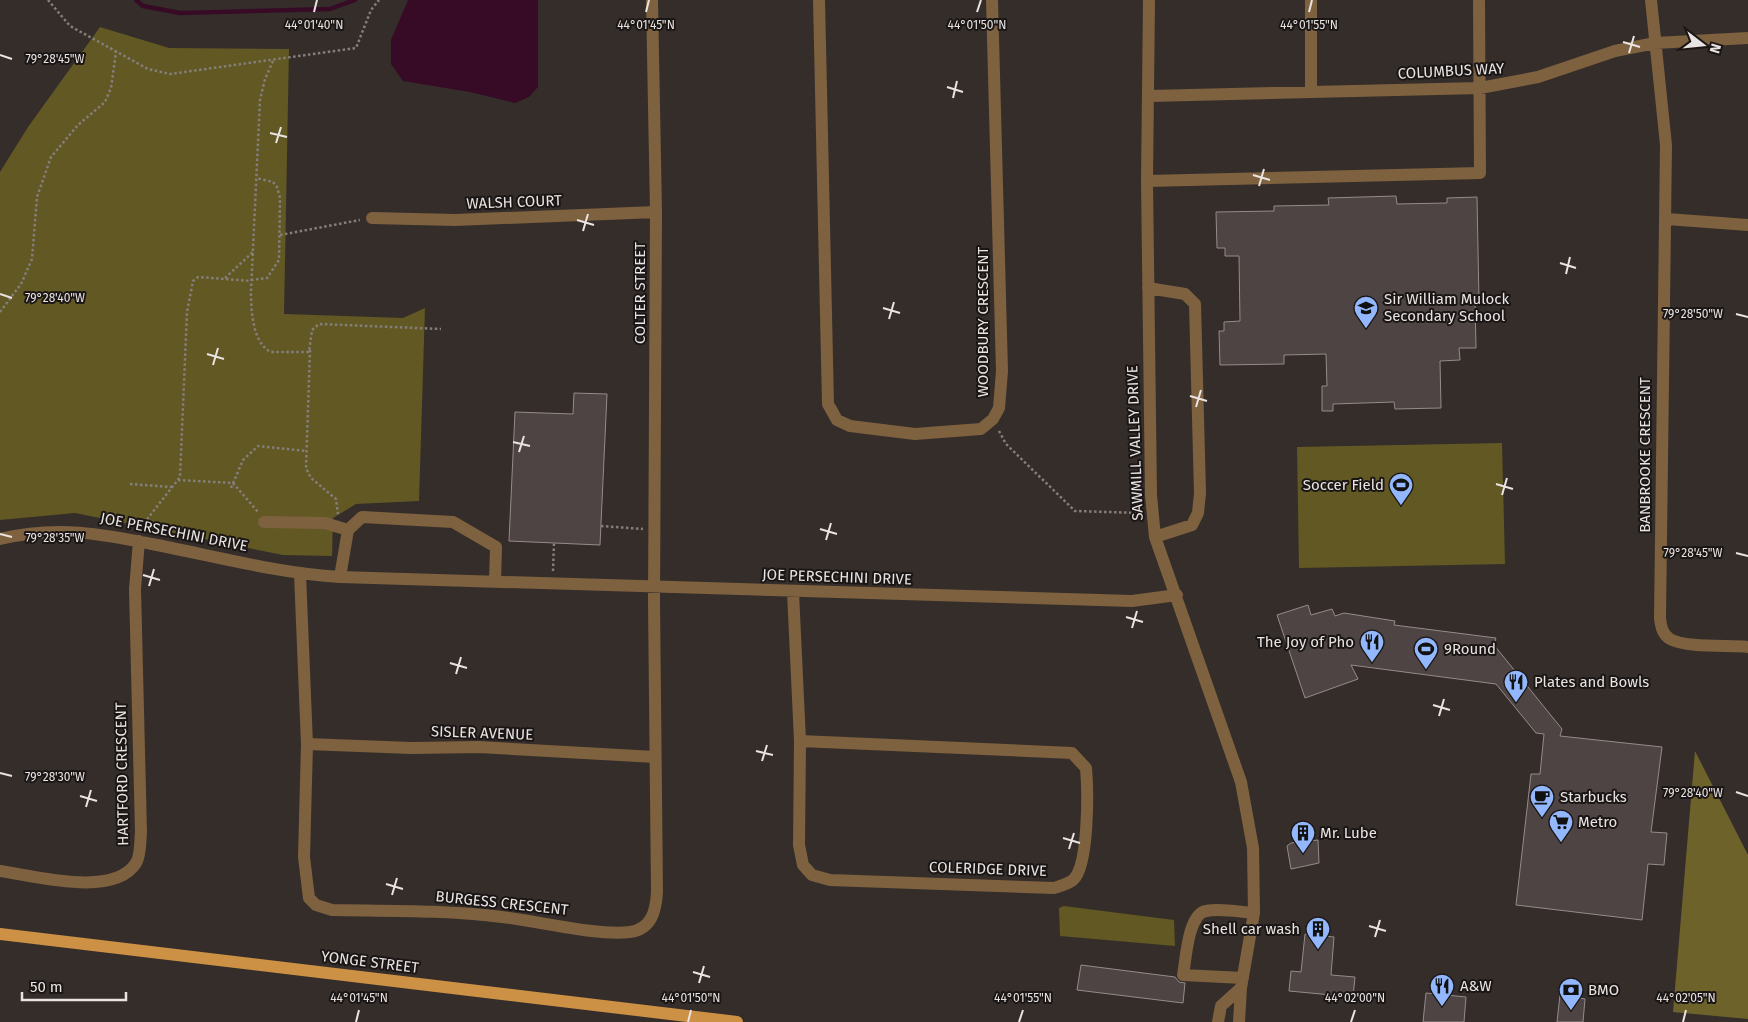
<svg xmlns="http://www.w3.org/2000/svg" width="1748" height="1022" viewBox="0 0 1748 1022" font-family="'Fira Sans',sans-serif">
	<rect width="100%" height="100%" fill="#352d2a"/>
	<path fill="#615823" d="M100 27 169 48 289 49 284 314 403 318 425 308 419 501 356 504 333 518 332 556 283 555 75 513 0 520V172L28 127Z
		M1502 443 1505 564 1299 568 1297 447Z
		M1064 906 1174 920 1175 946 1060 936 1059 908Z"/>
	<path fill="#6d632a" d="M1695 751 1748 855V1019L1673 1012Z"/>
	<path fill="#370b26" d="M408 0H538V87L529 97 515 103 470 92 403 81 391 64V40Z"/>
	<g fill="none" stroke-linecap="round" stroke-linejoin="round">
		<path stroke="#370b26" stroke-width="4.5" d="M136 0 143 6 180 13 330 9 355 0"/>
	</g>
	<path fill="#4e4444" stroke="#968b8b" d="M1396 196 1397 204 1447 203V198L1477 197 1479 301 1475 302 1476 348H1459L1460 360 1440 361 1441 408 1395 409 1394 402 1333 404V411H1322V386H1327L1326 354 1284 355V364L1220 365 1219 331H1224V322L1240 321 1239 256H1225V248H1217L1216 212 1274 211V206L1329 205 1328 198Z
		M574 393 607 394 600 545 509 541 515 412 573 414Z
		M1308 605 1311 615 1332 609 1335 616 1344 613 1395 621 1394 625 1496 638 1494 645 1562 729 1560 736 1662 747 1651 832 1667 833 1664 865 1648 864 1642 920 1516 905 1531 774H1540L1544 734 1536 733 1496 684 1351 665 1358 679 1305 698 1277 615Z
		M1318 840 1319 863 1291 869 1287 846 1291 843Z
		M1305 934 1334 937 1331 975 1355 977 1353 997 1289 991 1291 971 1301 972Z
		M1081 965 1175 977 1179 982 1185 983 1183 1003 1077 990Z
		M1426 993 1466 997 1464 1022H1423Z
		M1560 995 1585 999 1583 1022H1557Z"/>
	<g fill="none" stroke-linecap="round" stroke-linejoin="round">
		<path stroke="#857e7b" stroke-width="2.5" stroke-dasharray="2.5 2.5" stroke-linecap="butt" d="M48 0 70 26 148 69 170 74 356 48 371 10 379 0
			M273 61 265 79 260 100 251 291C251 309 252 343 271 352H309L312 330 319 324 441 329
			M280 235 360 220
			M225 278 253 252
			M251 280 267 278 279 260 280 198 277 187 273 182 256 178
			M0 312 21 284 32 259 37 197 51 157 78 125 105 102 111 88 116 52
			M310 350 306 468 311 478 336 499 338 514
			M999 431 1006 444 1075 511 1141 513
			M178 480 233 483 258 512
			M130 484 172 487
			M231 488 243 460 258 446 306 451
			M601 526 643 529
			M144 529 148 518 180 477 187 312 193 281 198 277 251 281
			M553 571 554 543"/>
		<path stroke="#7e613f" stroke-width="12" d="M819 0 828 404 837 420 850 426 915 434 981 429 993 419 999 408 1002 371 992 0
			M1149 0 1147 181 1151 495 1155 537 1241 782 1253 848 1254 913 1241 988 1239 1022
			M1651 0 1666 145 1660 618C1661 626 1662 634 1670 639 1685 648 1729 645 1748 647
			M1311 92V0
			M1150 96 1480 88 1538 77 1615 51 1655 43 1748 38
			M1147 181 1480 173 1479 0
			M372 218 455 220 656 212
			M1667 219 1748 225
			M1148 288 1185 294 1195 304 1200 493 1198 513 1192 525 1155 537
			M264 522 325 523 348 530
			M0 539C56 525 103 534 157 545 218 557 278 573 340 577L1132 601 1177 595
			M300 574 307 744 304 857 309 898 316 905 332 910C389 911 445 910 502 917 538 921 596 936 630 932 652 929 656 910 657 892L654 601 656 212 652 0
			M340 577 348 530 362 517 453 522 496 547 495 582
			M793 592 800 741 799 845 803 865 812 875 830 880 1054 888C1060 886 1068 884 1073 880 1089 866 1088 790 1086 768L1072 753 800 741
			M307 744 411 748 479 747 655 757
			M0 871C35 876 114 898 136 863 141 855 140 841 141 832L135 589 139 541
			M1243 978 1183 975C1186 959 1188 914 1206 911 1221 908 1239 912 1254 913
			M1218 1022 1221 1006 1241 988"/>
		<path stroke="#cc9145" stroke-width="12" d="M0 934 737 1022"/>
	</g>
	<path fill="none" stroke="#e9e3e1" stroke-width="2" d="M314 12 317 0M646 12 649 0M977 12 981 0M1309 12 1312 0M1623 42 1640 47M1629 53 1634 36M0 55 12 59M947 87 963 92M953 98 957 81M270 133 287 137M276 143 281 127M1253 175 1270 180M1259 186 1264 169M577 220 594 225M583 231 588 214M1560 263 1576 268M1566 274 1570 257M0 294 12 298M883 308 900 313M1736 314 1748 317M889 319 894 302M207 354 224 359M213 365 218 348M1190 396 1207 401M1196 407 1201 390M513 442 530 446M519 452 524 436M1496 484 1513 489M1502 495 1507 478M820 529 837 534M0 534 12 537M826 540 831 523M1736 553 1748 556M143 575 160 580M149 586 154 569M1126 617 1143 622M1132 628 1137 611M450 663 467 668M456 674 461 657M1433 705 1450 710M1439 716 1444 699M756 751 773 755M762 761 767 745M0 773 12 776M1736 792 1748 796M80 796 97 801M86 807 91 790M1063 838 1080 843M1069 849 1074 833M386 884 403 889M392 895 397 878M1369 926 1386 931M1375 937 1380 920M693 972 710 977M699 983 704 966M356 1022 359 1010M688 1022 691 1010M1019 1022 1023 1010M1351 1022 1355 1010M1683 1022 1686 1010"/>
	<defs>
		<symbol id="school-pin" viewBox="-11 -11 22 30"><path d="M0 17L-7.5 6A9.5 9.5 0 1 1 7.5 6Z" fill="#93b7fd" stroke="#1a1615"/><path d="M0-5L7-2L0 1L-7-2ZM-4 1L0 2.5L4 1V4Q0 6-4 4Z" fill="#111"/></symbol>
		<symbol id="stadium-pin" viewBox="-11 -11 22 30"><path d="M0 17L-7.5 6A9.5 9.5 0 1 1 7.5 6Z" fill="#93b7fd" stroke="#1a1615"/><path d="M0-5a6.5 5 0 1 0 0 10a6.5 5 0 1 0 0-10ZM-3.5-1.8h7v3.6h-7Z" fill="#111"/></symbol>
		<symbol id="restaurant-pin" viewBox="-11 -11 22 30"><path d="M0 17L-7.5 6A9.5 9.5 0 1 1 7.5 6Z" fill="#93b7fd" stroke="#1a1615"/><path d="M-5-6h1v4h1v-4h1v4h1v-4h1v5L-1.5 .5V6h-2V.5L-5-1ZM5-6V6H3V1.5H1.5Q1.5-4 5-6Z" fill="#111"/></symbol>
		<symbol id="cafe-pin" viewBox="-11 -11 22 30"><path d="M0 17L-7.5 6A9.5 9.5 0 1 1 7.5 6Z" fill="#93b7fd" stroke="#1a1615"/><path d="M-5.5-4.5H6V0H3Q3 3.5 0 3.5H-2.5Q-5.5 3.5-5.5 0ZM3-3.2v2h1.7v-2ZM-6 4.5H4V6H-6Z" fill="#111"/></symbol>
		<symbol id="supermarket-pin" viewBox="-11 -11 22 30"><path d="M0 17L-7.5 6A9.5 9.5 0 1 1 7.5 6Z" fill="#93b7fd" stroke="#1a1615"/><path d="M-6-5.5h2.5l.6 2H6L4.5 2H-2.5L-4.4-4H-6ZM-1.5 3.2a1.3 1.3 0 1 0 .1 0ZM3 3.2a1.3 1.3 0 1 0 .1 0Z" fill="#111"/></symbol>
		<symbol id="building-pin" viewBox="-11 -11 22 30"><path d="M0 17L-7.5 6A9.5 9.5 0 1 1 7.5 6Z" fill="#93b7fd" stroke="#1a1615"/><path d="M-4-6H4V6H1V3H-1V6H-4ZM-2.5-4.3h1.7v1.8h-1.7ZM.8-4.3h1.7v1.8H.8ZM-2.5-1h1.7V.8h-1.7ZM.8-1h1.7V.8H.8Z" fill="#111"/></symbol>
		<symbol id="bank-pin" viewBox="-11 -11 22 30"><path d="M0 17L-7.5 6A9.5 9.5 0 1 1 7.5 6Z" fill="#93b7fd" stroke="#1a1615"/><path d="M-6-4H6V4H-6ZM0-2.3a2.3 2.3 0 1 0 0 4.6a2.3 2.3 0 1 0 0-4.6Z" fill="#111"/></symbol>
	</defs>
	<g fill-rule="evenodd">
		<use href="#school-pin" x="1352" y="294" width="28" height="38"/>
		<use href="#stadium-pin" x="1387" y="471" width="28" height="38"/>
		<use href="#restaurant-pin" x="1358" y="628" width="28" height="38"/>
		<use href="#stadium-pin" x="1412" y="635" width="28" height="38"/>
		<use href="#restaurant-pin" x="1502" y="668" width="28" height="38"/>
		<use href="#cafe-pin" x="1528" y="783" width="28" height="38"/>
		<use href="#supermarket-pin" x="1547" y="808" width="28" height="38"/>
		<use href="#building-pin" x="1289" y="819" width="28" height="38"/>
		<use href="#building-pin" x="1304" y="915" width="28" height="38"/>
		<use href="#restaurant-pin" x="1428" y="972" width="28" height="38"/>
		<use href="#bank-pin" x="1557" y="976" width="28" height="38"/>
	</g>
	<g text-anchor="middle" stroke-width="4" stroke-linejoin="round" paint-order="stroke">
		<g font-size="15" fill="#e9e3e1" stroke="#1a1615">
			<text transform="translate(1451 71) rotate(-3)" y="5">COLUMBUS WAY</text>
			<text transform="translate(514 202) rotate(-2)" y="5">WALSH COURT</text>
			<text transform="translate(640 293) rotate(-90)" y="5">COLTER STREET</text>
			<text transform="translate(983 322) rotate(-90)" y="5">WOODBURY CRESCENT</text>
			<text transform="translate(1135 443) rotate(-92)" y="5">SAWMILL VALLEY DRIVE</text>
			<text transform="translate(1645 455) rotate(-90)" y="5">BANBROOKE CRESCENT</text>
			<text transform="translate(174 532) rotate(11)" y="5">JOE PERSECHINI DRIVE</text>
			<text transform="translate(837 577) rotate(2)" y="5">JOE PERSECHINI DRIVE</text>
			<text transform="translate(482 733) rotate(2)" y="5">SISLER AVENUE</text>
			<text transform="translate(122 774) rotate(-91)" y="5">HARTFORD CRESCENT</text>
			<text transform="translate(988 869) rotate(2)" y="5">COLERIDGE DRIVE</text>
			<text transform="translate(502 903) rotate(6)" y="5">BURGESS CRESCENT</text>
			<text transform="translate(370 962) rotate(7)" y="5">YONGE STREET</text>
		</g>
		<g font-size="15" fill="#e9e3e1" stroke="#1a1615" text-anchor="start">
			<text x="1384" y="304">Sir William Mulock<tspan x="1384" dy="17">Secondary School</tspan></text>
			<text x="1384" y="490" text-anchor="end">Soccer Field</text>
			<text x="1354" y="647" text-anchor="end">The Joy of Pho</text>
			<text x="1444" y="654">9Round</text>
			<text x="1534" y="687">Plates and Bowls</text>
			<text x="1560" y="802">Starbucks</text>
			<text x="1578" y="827">Metro</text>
			<text x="1320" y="838">Mr. Lube</text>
			<text x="1300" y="934" text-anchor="end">Shell car wash</text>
			<text x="1460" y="991">A&amp;W</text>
			<text x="1588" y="995">BMO</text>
		</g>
	</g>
	<g font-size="12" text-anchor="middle" fill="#e9e3e1" stroke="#1a1615" stroke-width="4" stroke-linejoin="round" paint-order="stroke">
		<text x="314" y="29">44°01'40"N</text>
		<text x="646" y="29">44°01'45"N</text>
		<text x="977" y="29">44°01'50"N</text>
		<text x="1309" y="29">44°01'55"N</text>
		<text x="55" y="63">79°28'45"W</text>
		<text x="55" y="302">79°28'40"W</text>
		<text x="1693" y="318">79°28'50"W</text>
		<text x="55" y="542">79°28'35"W</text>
		<text x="1693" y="557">79°28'45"W</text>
		<text x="55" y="781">79°28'30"W</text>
		<text x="1693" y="797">79°28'40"W</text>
		<text x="359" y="1002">44°01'45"N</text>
		<text x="691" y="1002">44°01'50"N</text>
		<text x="1023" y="1002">44°01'55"N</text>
		<text x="1355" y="1002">44°02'00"N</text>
		<text x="1686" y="1002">44°02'05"N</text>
	</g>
	<g transform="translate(1703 45) rotate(106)" stroke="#1a1615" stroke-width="4" paint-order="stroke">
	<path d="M0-4L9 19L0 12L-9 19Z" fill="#e9e3e1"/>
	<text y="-8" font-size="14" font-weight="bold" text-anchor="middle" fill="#e9e3e1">N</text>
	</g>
	<path d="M22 992v8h104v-8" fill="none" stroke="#e9e3e1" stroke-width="2.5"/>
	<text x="30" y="992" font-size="15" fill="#e9e3e1" stroke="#1a1615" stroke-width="4" paint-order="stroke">50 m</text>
</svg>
